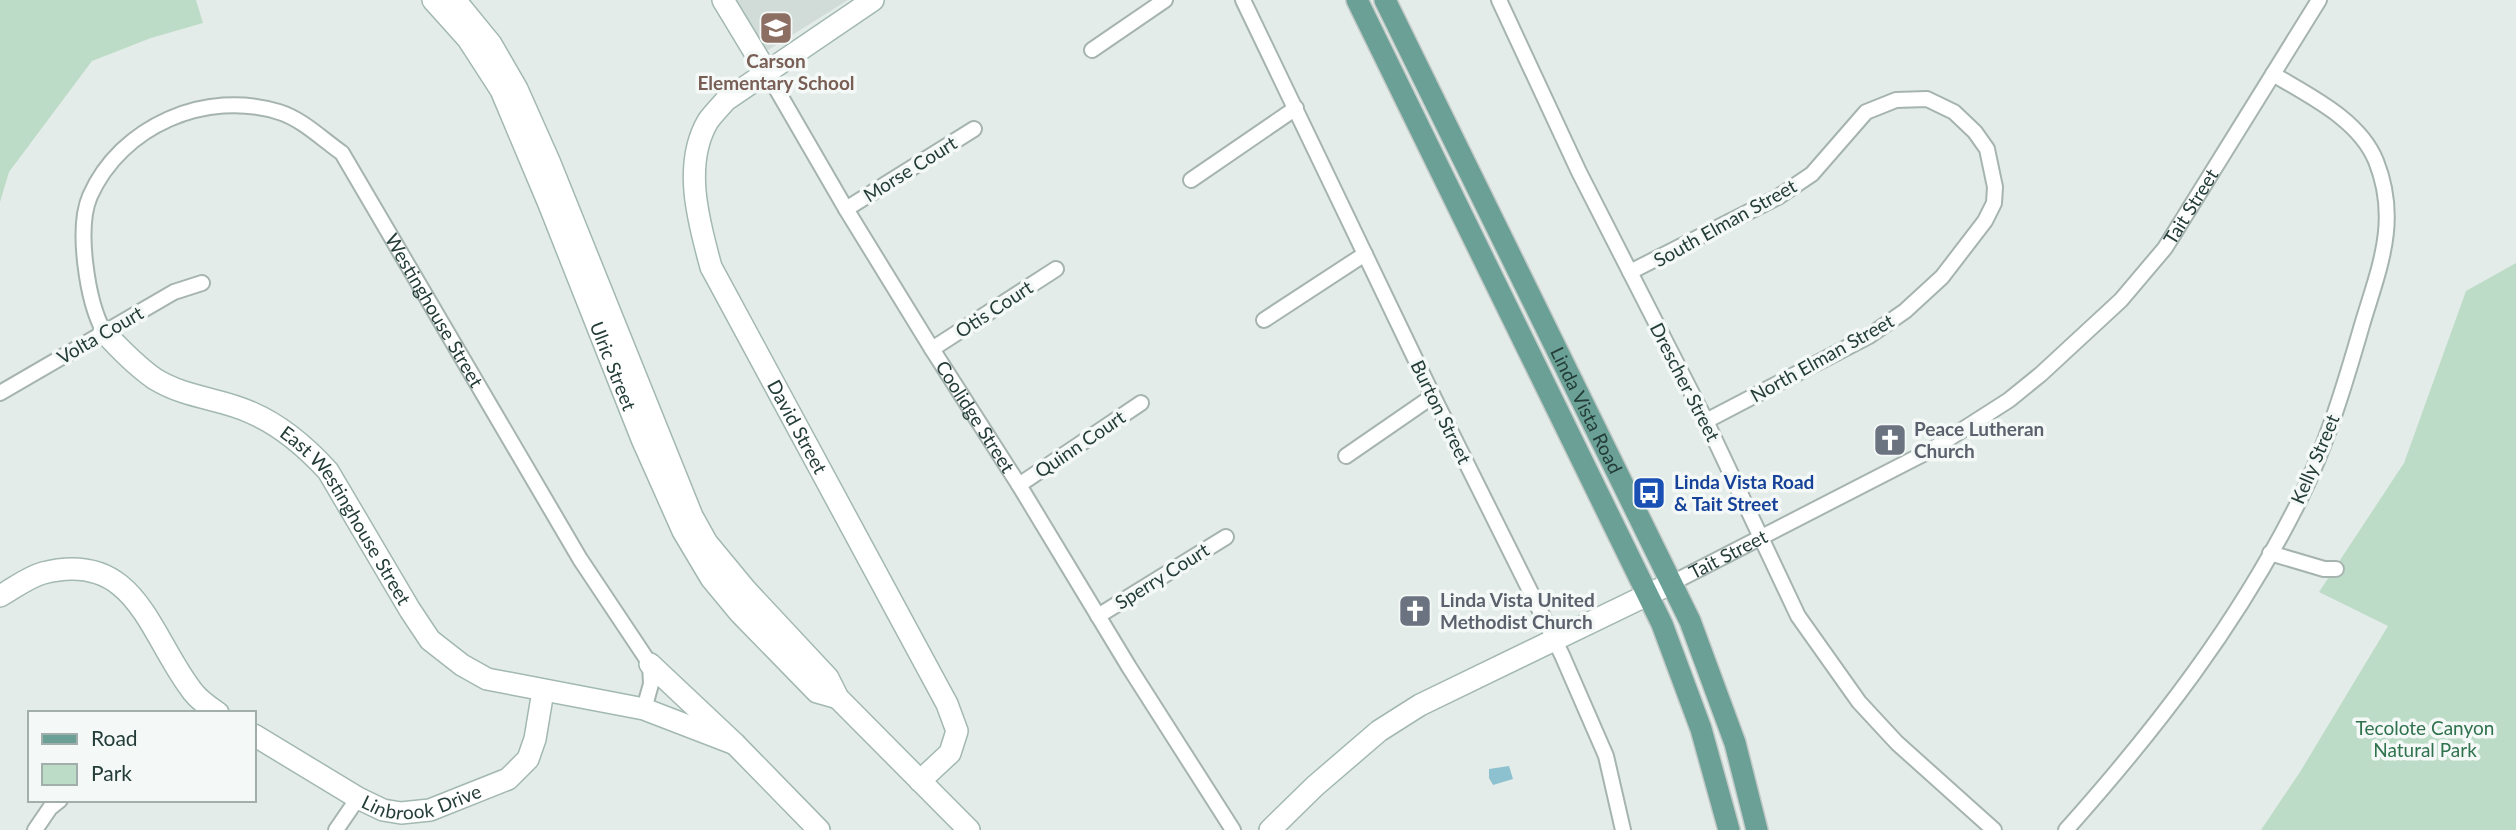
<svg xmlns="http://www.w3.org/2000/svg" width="2516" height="830" viewBox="0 0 2516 830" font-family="Lato,sans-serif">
	<rect width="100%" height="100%" fill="#e3ece9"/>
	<path fill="#d1dcd8" d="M730 0H848L765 52Z"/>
	<path fill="#bddcc7" d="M0 0H196L203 23 151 38 92 61 9 172 0 202Z
		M2516 263V830H2261L2300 772 2388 626 2319 592 2404 463 2466 291Z"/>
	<path fill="#8ec1cf" d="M1509 766 1513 779 1493 785 1489 778V769Z"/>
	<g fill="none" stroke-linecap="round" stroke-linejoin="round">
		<defs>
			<g id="street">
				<path d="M1243 0 1433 396 1562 655 1606 756 1623 830"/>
				<path d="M1499 0 1579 172 1706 421 1798 616 1859 702 1897 743 1994 830"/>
				<path d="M1092 50 1165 0"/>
				<path id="s1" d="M766 71 846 209 932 349 1019 485 1129 667 1233 830"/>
				<path d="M1191 180 1296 108"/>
				<path d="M846 209 974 129"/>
				<path d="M1630 272 1778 197 1812 174 1866 112 1896 100 1927 99 1954 112 1975 132 1987 149 1995 187 1994 203 1985 221 1942 277 1905 311 1869 336 1706 421"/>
				<path d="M1264 320 1365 254"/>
				<path id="s2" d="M104 332C87 301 76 228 90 196 121 126 206 89 279 112 302 119 322 139 342 153L580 559 650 664 651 684 644 709"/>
				<path d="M932 349 1056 269"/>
				<path d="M0 393 174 292 202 283"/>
				<path d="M1346 456 1433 396"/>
				<path d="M1019 485 1141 403"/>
				<path d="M2270 553 2324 569H2336"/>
				<path id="s3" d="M1672 583 1931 450 2009 400 2041 374 2121 300 2165 248 2319 0"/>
				<path d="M1098 616 1226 537"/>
				<path d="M35 830 50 808 60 800"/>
				<path d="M336 830 358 798"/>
				<path d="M2066 830C2157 728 2239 622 2300 499 2327 444 2345 384 2362 325 2379 268 2400 221 2376 161 2359 119 2309 96 2273 74"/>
			</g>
			<g id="secondary">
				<path id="s4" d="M433 0 468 39 501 90 549 204 642 439 683 531 711 578 740 613 817 692 838 698"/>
				<path d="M455 0 491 44 517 89 549 161 692 516 707 543 745 589 828 678 838 698 969 830"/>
				<path d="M723 0 766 71"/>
				<path id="s5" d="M873 0 726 100C720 107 713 114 708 121 682 165 699 223 711 267L947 704 957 731 950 753 920 781"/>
				<path id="s6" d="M104 332C119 348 136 366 155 379 188 399 221 398 252 413 282 426 306 447 328 471L410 610 430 640 462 665 487 679 644 709 735 744"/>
				<path d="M0 596C13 589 28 577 43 573 137 549 149 636 193 692 200 701 209 707 218 713"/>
				<path d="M650 664 735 744 819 830"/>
				<path id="s7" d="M254 735 358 798 383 810 401 813 430 810 508 779 528 759 535 739 543 691"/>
				<path d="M1270 830 1315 786 1379 731 1420 705 1672 583"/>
			</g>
			<g id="primary">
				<path d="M1357 0 1662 624 1701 729 1729 830"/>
				<path id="s8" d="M1385 0 1690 621 1735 743 1757 830"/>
			</g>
		</defs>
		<use href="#street" stroke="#a6b4b0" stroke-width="18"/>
		<use href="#secondary" stroke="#a2b8b1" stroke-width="24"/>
		<use href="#primary" stroke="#c2c9c7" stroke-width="24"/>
		<use href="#street" stroke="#fff" stroke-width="14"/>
		<use href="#secondary" stroke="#fff" stroke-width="21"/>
		<use href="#primary" stroke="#6aa095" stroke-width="21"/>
	</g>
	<defs>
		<symbol id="school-square" viewBox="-11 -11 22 22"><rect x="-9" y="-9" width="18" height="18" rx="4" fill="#8d6e63" stroke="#f4f9f7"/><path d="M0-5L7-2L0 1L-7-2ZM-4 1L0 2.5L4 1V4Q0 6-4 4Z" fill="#fff"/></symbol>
		<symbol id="church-square" viewBox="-11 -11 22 22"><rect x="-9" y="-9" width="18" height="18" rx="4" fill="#6b7280" stroke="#f4f9f7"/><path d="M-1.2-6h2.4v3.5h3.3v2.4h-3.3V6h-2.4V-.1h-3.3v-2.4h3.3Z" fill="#fff"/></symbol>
		<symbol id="bus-square" viewBox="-11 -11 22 22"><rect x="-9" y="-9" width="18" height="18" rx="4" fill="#1a4fb4" stroke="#f4f9f7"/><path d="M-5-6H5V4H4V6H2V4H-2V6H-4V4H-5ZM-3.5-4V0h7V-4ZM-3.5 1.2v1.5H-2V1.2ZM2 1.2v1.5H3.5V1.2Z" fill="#fff"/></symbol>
	</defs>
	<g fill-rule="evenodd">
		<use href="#school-square" x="757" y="9" width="38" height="38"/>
		<use href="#church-square" x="1871" y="421" width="38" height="38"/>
		<use href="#bus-square" x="1630" y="474" width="38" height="38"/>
		<use href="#church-square" x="1396" y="592" width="38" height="38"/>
	</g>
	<g text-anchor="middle" stroke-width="7" stroke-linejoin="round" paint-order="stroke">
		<g font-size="19" font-weight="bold" fill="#785e54" stroke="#f4f9f7">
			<text x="776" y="68">Carson<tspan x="776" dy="22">Elementary School</tspan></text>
		</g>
		<g font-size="19" fill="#243d38" stroke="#f4f9f7">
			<text transform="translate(910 169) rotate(-32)" y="7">Morse Court</text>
			<text dy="7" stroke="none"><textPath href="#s3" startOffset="651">Tait Street</textPath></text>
			<text transform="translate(1725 223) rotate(-29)" y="7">South Elman Street</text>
			<text transform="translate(994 309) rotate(-33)" y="7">Otis Court</text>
			<text dy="7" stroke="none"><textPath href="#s2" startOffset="623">Westinghouse Street</textPath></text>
			<text transform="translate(100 335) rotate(-30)" y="7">Volta Court</text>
			<text transform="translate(1822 358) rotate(-29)" y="7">North Elman Street</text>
			<text dy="7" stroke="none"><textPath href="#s4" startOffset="411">Ulric Street</textPath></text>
			<text transform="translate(1685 382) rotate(63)" y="7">Drescher Street</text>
			<text dy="7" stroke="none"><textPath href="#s8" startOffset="457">Linda Vista Road</textPath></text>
			<text transform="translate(1441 412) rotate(64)" y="7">Burton Street</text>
			<text dy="7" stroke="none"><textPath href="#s1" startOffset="404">Coolidge Street</textPath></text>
			<text dy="7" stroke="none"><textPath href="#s5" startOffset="537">David Street</textPath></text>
			<text transform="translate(1080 444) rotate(-34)" y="7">Quinn Court</text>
			<text transform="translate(2315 459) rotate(-67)" y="7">Kelly Street</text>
			<text dy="7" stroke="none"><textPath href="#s6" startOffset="315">East Westinghouse Street</textPath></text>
			<text dy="7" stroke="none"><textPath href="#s3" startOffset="63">Tait Street</textPath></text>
			<text transform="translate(1162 576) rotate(-32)" y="7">Sperry Court</text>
			<text dy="7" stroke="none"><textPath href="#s7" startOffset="189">Linbrook Drive</textPath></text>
		</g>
		<g font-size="19" font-weight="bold" fill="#5b616d" stroke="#f4f9f7" text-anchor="start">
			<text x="1914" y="436">Peace Lutheran<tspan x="1914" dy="22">Church</tspan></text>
			<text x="1440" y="607">Linda Vista United<tspan x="1440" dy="22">Methodist Church</tspan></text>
		</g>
		<g font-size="19" font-weight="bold" fill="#164399" stroke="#f4f9f7" text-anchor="start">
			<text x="1674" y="489">Linda Vista Road<tspan x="1674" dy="22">&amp; Tait Street</tspan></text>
		</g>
		<g font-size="19" fill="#2f724d" stroke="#f4f9f7">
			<text x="2425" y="735">Tecolote Canyon<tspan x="2425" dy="22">Natural Park</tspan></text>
		</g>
	</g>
	<rect x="28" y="711" width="228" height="91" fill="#f4f9f7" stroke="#a1aeab" stroke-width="2"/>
	<rect x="42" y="734" width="35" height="10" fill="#6aa095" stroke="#a1aeab" stroke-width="2"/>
	<text x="91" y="746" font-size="21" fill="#243d38">Road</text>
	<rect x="42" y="764" width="35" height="21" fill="#bddcc7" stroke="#a1aeab" stroke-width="2"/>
	<text x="91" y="781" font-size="21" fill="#243d38">Park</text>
</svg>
